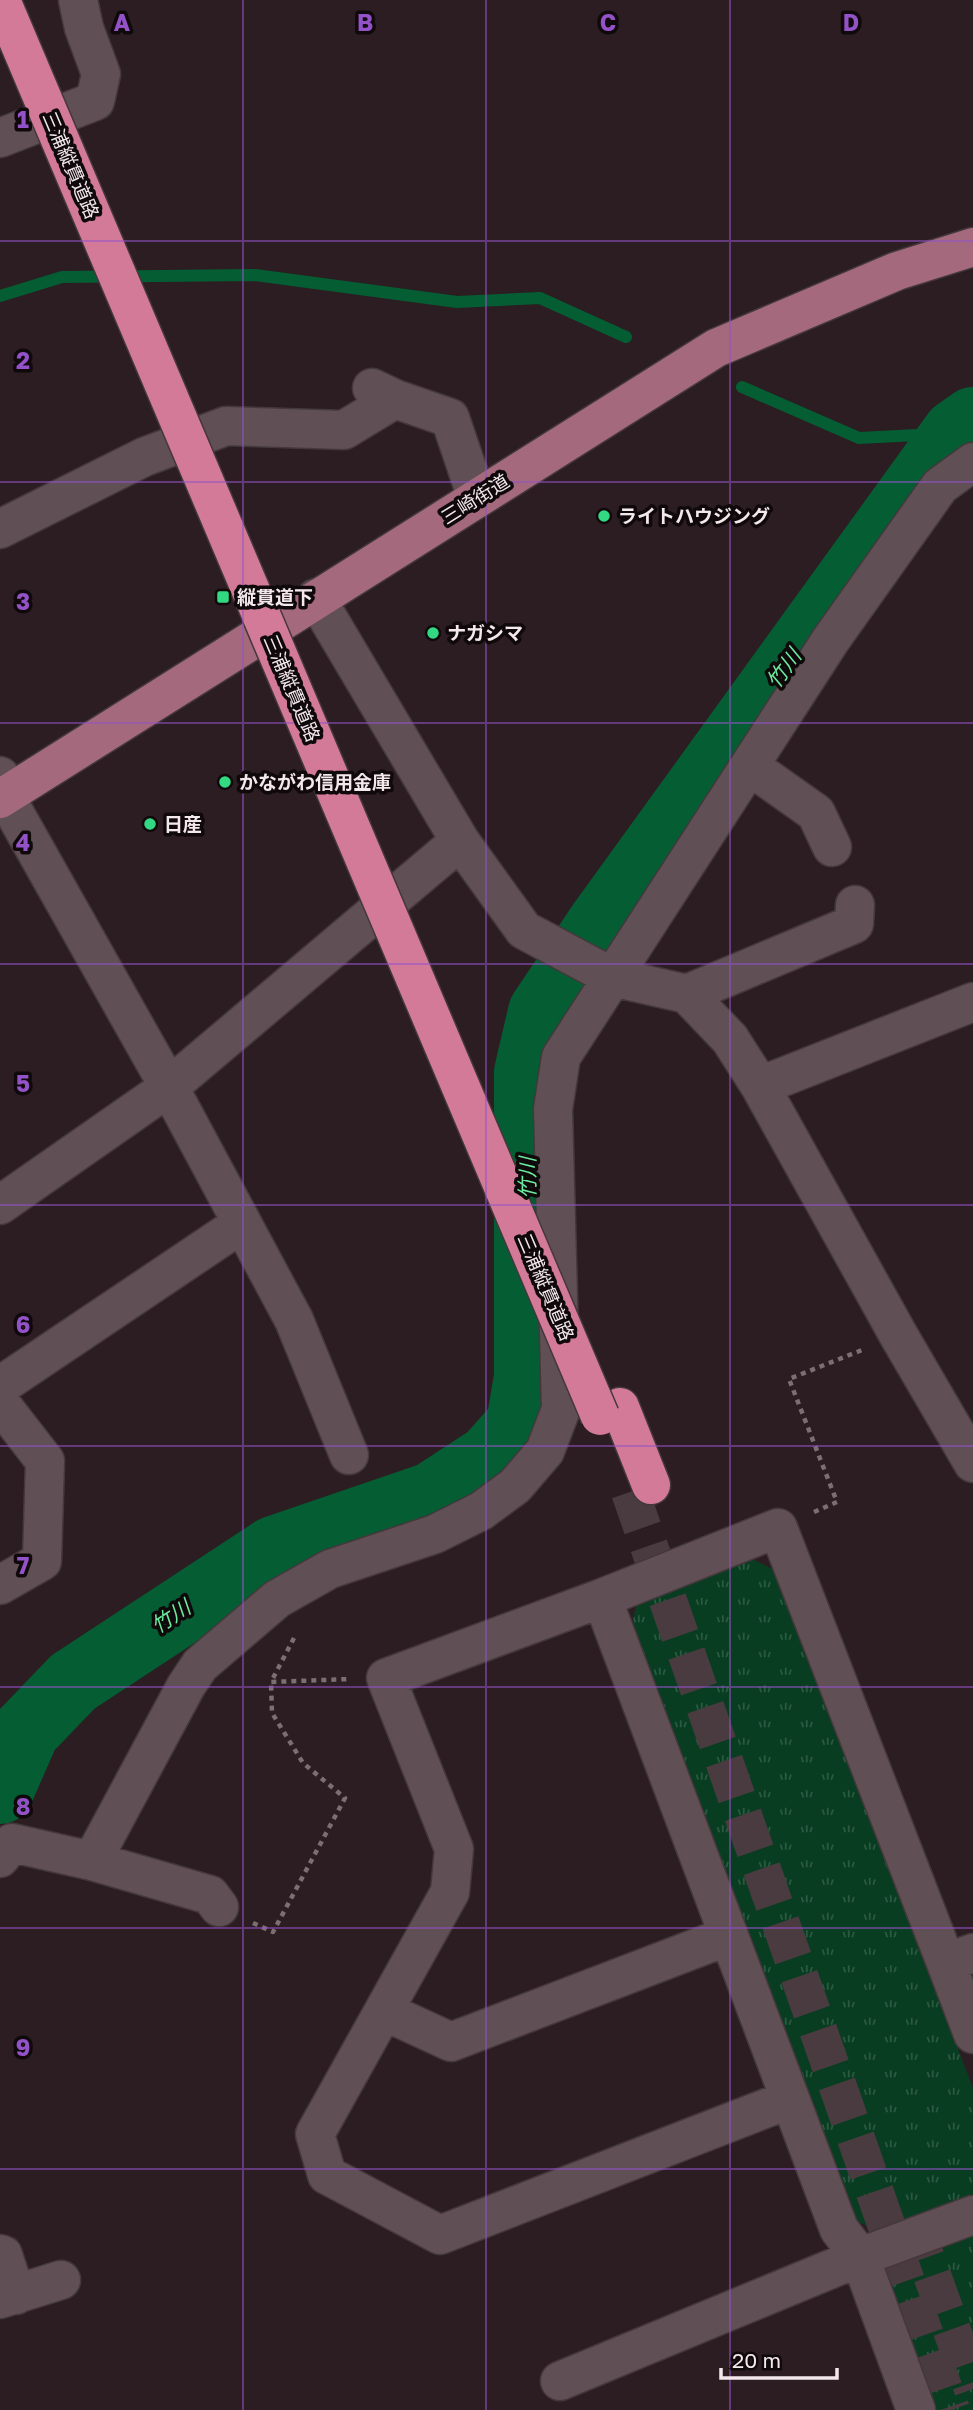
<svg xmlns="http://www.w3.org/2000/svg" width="973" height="2410" viewBox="0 0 973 2410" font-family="'Golos Text','Noto Sans JP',sans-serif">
	<defs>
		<pattern id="park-tufts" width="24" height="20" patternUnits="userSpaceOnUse" patternTransform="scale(1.75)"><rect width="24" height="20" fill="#083d21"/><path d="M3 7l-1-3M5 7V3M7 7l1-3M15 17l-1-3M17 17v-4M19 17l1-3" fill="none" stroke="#2c5941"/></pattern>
	</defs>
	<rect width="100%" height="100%" fill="#2b1d21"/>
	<path fill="url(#park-tufts)" d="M748 1557 775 1570 973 2088V2197L879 2233 857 2221 632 1624 637 1601Z
		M973 2236V2410H929L884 2290 892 2268Z"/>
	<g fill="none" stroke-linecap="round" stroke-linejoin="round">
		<path stroke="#045d33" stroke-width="12" d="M0 296 62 277 255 275 457 302 540 298 626 337
			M742 387 859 438 956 433"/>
		<path stroke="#045d33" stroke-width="68" d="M0 1790 26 1731 73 1682 274 1550 432 1496 490 1458 520 1424 528 1377V1072L542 1012 601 924 956 433 973 421"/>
		<path stroke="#493b3f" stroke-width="38" stroke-dasharray="38 19" stroke-linecap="butt" d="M630 1492 951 2410
			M913 2222 973 2389"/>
		<defs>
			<path id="minor" d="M0 138 95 101 101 74 84 28 78 0
				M372 388 395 399 450 418 477 498
				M0 529 144 457 226 426 344 430 395 399
				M316 598 460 841 524 930 612 977 687 994 730 1039 760 1086 899 1336 973 1463
				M751 767 816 813 832 847
				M0 776 5 796 169 1087 294 1320 349 1455
				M687 994 854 924 855 905
				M760 1086 973 1002
				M0 1205 169 1087 460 841
				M0 1386 241 1224
				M0 1403 45 1461 42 1561 0 1585
				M602 1598 386 1678 454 1849 450 1892 315 2134 327 2175 440 2235 790 2099
				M0 1858 12 1843 92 1861
				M219 1907 210 1895 92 1861 186 1686 200 1665 277 1599 330 1569 435 1534 481 1511 515 1486 545 1451 561 1409 553 1109 561 1057 830 641 940 486 973 462
				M946 1963 973 2034
				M384 2011 451 2042 728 1936
				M0 2254 3 2255 16 2295
				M0 2299 61 2280
				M560 2381 860 2257 973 2215
				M916 2410 860 2257 839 2229 602 1598 778 1528 946 1963 973 1953"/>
			<path id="major" d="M0 799 716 348 897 271 973 247"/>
			<path id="highway" d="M620 1407 651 1485"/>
		</defs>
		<use href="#minor" stroke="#44383c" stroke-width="41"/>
		<use href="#major" stroke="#44383c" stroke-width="41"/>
		<use href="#highway" stroke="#44383c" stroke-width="41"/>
		<path stroke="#7b6f72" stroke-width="4.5" stroke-dasharray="5 5" stroke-linecap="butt" d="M814 1512 837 1502 789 1379 862 1350
			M294 1638 271 1682 350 1679
			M253 1923 273 1932 345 1798 303 1763 272 1713 271 1682"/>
		<use href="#minor" stroke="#604f54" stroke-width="38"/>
		<use href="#major" stroke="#a5697d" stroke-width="38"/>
		<use href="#highway" stroke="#d37a98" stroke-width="38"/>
		<defs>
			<path id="highway-bridge" d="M1 0 600 1416"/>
		</defs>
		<use href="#highway-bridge" stroke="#44383c" stroke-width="41" stroke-linecap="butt"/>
		<use href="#highway-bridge" stroke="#d37a98" stroke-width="38"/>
	</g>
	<path fill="none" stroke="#9352c8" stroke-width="2" stroke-opacity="0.55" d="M243 0V2410M486 0V2410M730 0V2410M0 241H973M0 482H973M0 723H973M0 964H973M0 1205H973M0 1446H973M0 1687H973M0 1928H973M0 2169H973"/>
	<g fill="#33d882" stroke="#10090b" stroke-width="2.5">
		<circle cx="604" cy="516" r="7"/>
		<rect x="216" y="590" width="14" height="14" rx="3.5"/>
		<circle cx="433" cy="633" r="7"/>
		<circle cx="225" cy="782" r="7"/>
		<circle cx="150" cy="824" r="7"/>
	</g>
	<g text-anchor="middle" stroke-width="7" stroke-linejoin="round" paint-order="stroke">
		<g font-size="19" fill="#f3e8eb" stroke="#10090b">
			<text transform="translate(71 165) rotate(67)" y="7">三浦縦貫道路</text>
			<text transform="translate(475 499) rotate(-32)" y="7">三崎街道</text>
			<text transform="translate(292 688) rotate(67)" y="7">三浦縦貫道路</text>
			<text transform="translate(546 1287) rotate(67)" y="7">三浦縦貫道路</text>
		</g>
		<g font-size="19" font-weight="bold" fill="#f3e8eb" stroke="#10090b" text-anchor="start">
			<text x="618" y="523">ライトハウジング</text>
			<text x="237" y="604">縦貫道下</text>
			<text x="447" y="640">ナガシマ</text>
			<text x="239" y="789">かながわ信用金庫</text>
			<text x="164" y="831">日産</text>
		</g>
		<g font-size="21" font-style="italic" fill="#6aeb9e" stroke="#10090b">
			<text transform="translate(784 669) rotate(-54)" y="7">竹川</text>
			<text transform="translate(528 1178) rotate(-90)" y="7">竹川</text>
			<text transform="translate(171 1617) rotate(-33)" y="7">竹川</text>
		</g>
	</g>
	<g font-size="23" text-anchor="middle" font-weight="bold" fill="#9352c8" stroke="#10090b" stroke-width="7" stroke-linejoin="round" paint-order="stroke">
		<text x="122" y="31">A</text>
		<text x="365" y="31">B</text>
		<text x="608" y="31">C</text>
		<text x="851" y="31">D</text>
		<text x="23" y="128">1</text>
		<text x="23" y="369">2</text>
		<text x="23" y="610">3</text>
		<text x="23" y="851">4</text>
		<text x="23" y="1092">5</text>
		<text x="23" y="1333">6</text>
		<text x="23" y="1574">7</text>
		<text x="23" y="1815">8</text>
		<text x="23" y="2056">9</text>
	</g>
	<path d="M721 2368v10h116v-10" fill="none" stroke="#f3e8eb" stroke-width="3.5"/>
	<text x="732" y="2368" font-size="21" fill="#f3e8eb" stroke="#10090b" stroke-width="5" paint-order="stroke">20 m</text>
</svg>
